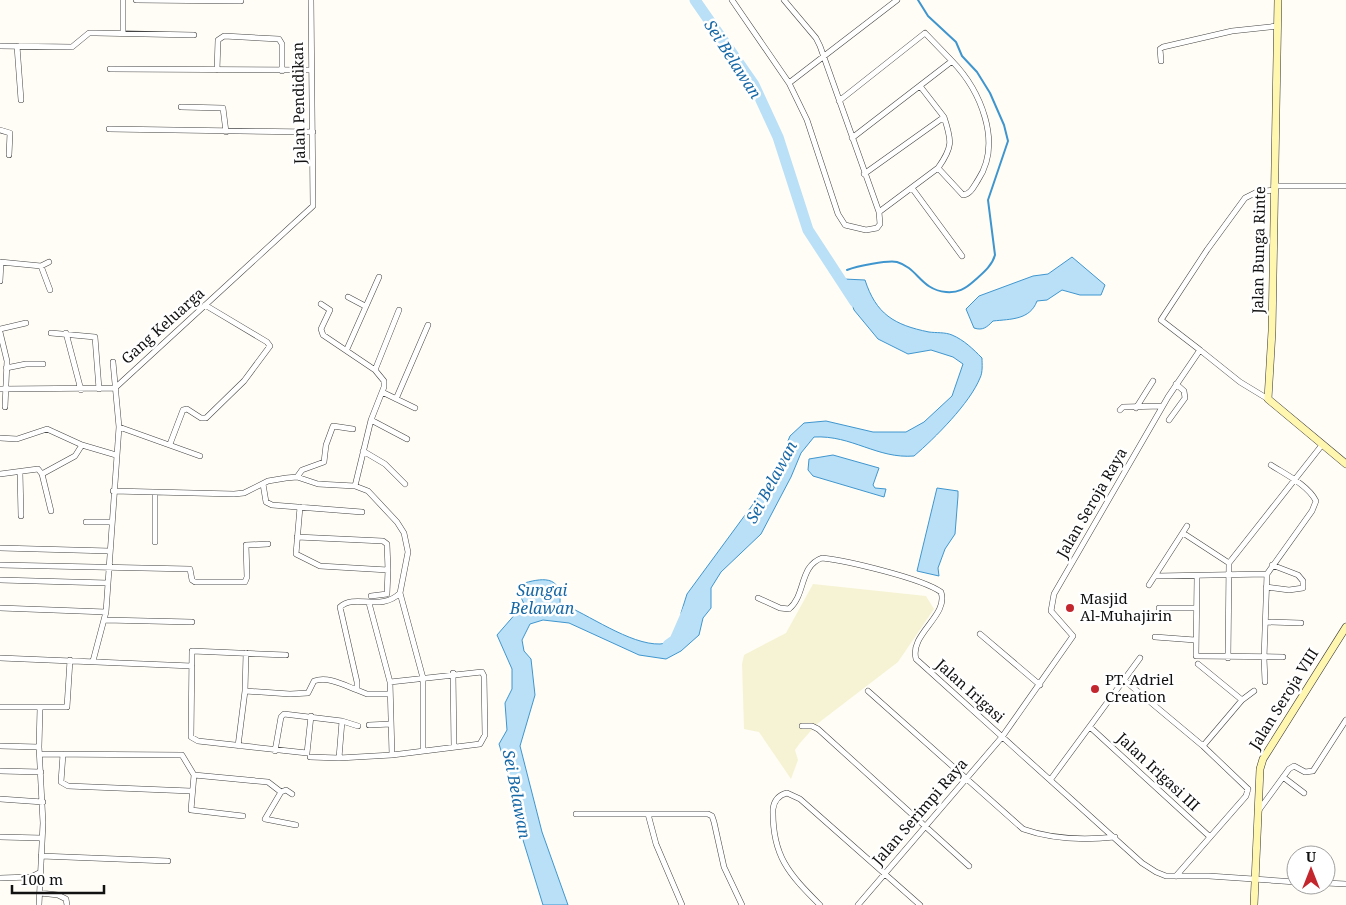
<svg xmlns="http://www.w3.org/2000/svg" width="1346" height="905" viewBox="0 0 1346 905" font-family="'Noto Serif',serif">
	<rect width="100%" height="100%" fill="#fffdf5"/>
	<path fill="#f6f3d4" d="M813 584 926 596 934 609 898 662 817 724 800 743 795 750 798 760 791 779 759 732 744 729 742 664 744 655 786 633Z"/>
	<path fill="#b9e0f7" stroke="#3f96cf" d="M1072 257 1105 285 1101 295H1080L1062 290 1047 300 1037 301C1030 320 1011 319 993 321 987 327 983 331 974 328L966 309 979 296 1033 276 1048 274Z
		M844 279 865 280C876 314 894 325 929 332 936 333 945 332 952 335 964 340 973 349 982 358 982 364 983 372 980 378 970 403 935 438 914 456 877 459 852 435 814 437L801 453 791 477 761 534 721 572 711 588V608L703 618 699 635 681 651 666 659 639 655 569 623 543 620 530 624 522 640 524 651 531 659 535 695 520 746 542 832 568 905H543L523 840 516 800 499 744 507 730 505 703 512 689V669L497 635 524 604 520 595 521 584C541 578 562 574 560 603 588 614 630 645 660 644 664 644 670 641 675 640L684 624 681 613 687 594 773 477 790 436 804 423 826 421 873 432H906L924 422 952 396 963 364 953 357 931 350 908 354 878 339 854 310Z
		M833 455 879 468 873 485 875 488 886 489 884 497 813 476 808 470 809 459Z
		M937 488 958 491V496L955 534 945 549 938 568 939 576 917 571Z"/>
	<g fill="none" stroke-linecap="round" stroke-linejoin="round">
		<path stroke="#3f96cf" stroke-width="2" d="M847 270C857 266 888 260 897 262 918 268 921 290 946 292 958 293 965 289 974 281 983 273 992 266 995 255L988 200 1008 141 1004 125 990 93 977 72 962 56 956 42 928 16 918 0"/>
		<path stroke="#b9e0f7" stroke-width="11" d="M695 0 754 85 778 137 808 230 855 302
			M668 645 675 640 689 608"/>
		<defs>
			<path id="street" d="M136 0 241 1
				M732 0 789 83 897 0
				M784 0 816 38 820 46 879 212 880 224 877 228 866 230 845 225 838 214 807 120 789 83
				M123 32V0
				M0 46 72 47 89 33H96L194 35
				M17 46 21 100
				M1161 61 1160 49 1163 47 1232 31 1278 26
				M110 69 311 70
				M217 70 218 40 224 36 279 39 282 44V71
				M839 101 925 33 952 61
				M181 107 223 108 226 132
				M109 129 313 132
				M0 130 10 133 9 155
				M852 138 952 61C980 90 1003 142 978 180 974 186 971 194 963 195L938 168 879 212
				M938 168C953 147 952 141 944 117
				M864 174 944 117 920 86
				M1274 186H1346
				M912 188 962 256
				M0 262 41 266 49 262
				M41 266 50 290
				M0 281 1 262
				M348 297 365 306
				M321 304 330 310 321 329 323 335 375 370 384 381V387L371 420 355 486
				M0 329 26 323
				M0 332 7 361 5 407
				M51 333 95 337 99 389
				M66 333 81 390
				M347 349 379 277
				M1200 350 1161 320 1207 250 1245 198 1257 192 1274 190
				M6 368 26 364H43
				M375 370 399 310
				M0 389 115 388 313 206 311 0
				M382 392 415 408
				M396 399 428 325
				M1136 408 1153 381
				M1120 410 1123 407 1162 406
				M371 420 407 439
				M1169 420 1185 398 1184 391 1176 384
				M119 427 200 456
				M0 438 17 439 47 429 82 445 116 455
				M170 444 183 410 187 409 201 418H206L244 381 270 346 267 342 205 305
				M363 451 385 464 405 484
				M20 472 21 516
				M0 474 38 469 42 474 75 456 82 445
				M42 474 51 511
				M297 477 302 470 324 462 326 445 333 426 353 429
				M263 484 266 502 272 505 362 512
				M113 491 234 494 244 493 268 481 286 478 297 477 318 484 355 486 368 491 397 522 404 533 408 552 400 593 423 678V751
				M155 493V542
				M300 507 296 554 320 566 388 570 387 594 371 596
				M86 522H111
				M1183 533 1229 563
				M297 537 383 541 387 544 388 570
				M0 548 110 551
				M0 565 190 569 192 580 195 582H245L247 577 246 545 268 544
				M1156 576 1267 574
				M1197 577 1196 656 1283 657
				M0 580 108 583
				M1149 585 1187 526
				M1266 587 1289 590 1303 588V581L1298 575 1272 565
				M758 598 780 608 789 609C806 595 799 566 822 558 848 561 921 578 941 592 949 616 909 634 916 659L1142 863 1156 872 1166 876H1209L1296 882
				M369 603 390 682
				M0 608 106 612
				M1159 608H1196
				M105 620 192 622
				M1266 622 1301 623
				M980 634 1040 685
				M1155 637 1195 640
				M286 655 192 651 191 737 198 741 307 753 311 716
				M0 658 192 666
				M1228 658 1229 563 1322 445
				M93 661 106 612 119 427 113 362
				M1198 664 1242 700 1203 746
				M453 673 454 747
				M1124 680 1203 746 1248 789
				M1265 682 1264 658 1267 574 1312 511 1316 501C1308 485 1285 474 1271 465
				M245 691 290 694 308 693 314 681C328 676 344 685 357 690
				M868 691 1023 829C1051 839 1086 840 1115 837
				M390 694H367L357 690V682L340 607C355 593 381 612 400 593
				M1242 700 1254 691
				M0 707H67L70 660
				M342 721 358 726
				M369 725 391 724
				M802 726H812L818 729 969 866
				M1090 727 1209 836
				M0 746 39 747
				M238 746 245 691 246 653
				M275 751 281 717 284 714 342 721 339 758 310 757
				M40 754 182 755 194 775 191 810 243 816
				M63 754 61 782 68 786 191 791
				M339 758 392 755 480 744 485 735 484 676 482 672 390 682 392 755
				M0 771 41 772
				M194 775 268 782 281 792
				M1283 777 1304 793
				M1051 779 1140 658
				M292 794 286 790 281 792 265 819 296 825
				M0 799 43 802
				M1259 810 1289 769 1294 766 1305 772 1313 771 1346 720
				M576 814H708L712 816 714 822 724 867 742 905
				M648 814 656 844 682 905
				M0 837 42 838
				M41 856 168 861
				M1176 876 1246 796 1248 789
				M0 878 31 877 39 873
				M1326 883 1346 884
				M40 893 58 895 66 899 67 905
				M39 905 43 823 39 747 40 708
				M820 905C789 874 772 856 773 809 774 801 779 795 787 793L800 799 920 905
				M858 905 1002 737 1073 636 1051 611 1054 594 1168 397 1200 350 1240 382 1268 399"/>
			<path id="secondary" d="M1278 0 1272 331 1268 399 1346 464
				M1254 905 1260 769 1263 759 1346 627"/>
		</defs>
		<use href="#street" stroke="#444" stroke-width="6"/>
		<use href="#secondary" stroke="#333" stroke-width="8"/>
		<use href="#street" stroke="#fff" stroke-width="5"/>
		<use href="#secondary" stroke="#fff6b0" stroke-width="7"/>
	</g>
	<g fill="#c4262e" stroke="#fff" stroke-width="2">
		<circle cx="1070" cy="608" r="5"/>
		<circle cx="1095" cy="689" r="5"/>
	</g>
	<g text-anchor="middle" stroke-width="5" stroke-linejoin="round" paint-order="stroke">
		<g font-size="15" fill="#111" stroke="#fff">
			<text transform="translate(299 103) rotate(-91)" y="5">Jalan Pendidikan</text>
			<text transform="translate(1259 250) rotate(-89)" y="5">Jalan Bunga Rinte</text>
			<text transform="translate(163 326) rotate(-42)" y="5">Gang Keluarga</text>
			<text transform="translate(1092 503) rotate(-60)" y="5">Jalan Seroja Raya</text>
			<text transform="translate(970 691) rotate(42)" y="5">Jalan Irigasi</text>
			<text transform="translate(1284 699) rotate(-58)" y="5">Jalan Seroja VIII</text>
			<text transform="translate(1158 772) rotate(43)" y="5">Jalan Irigasi III</text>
			<text transform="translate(920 812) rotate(-49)" y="5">Jalan Serimpi Raya</text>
		</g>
		<g font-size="15" fill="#111" stroke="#fff" text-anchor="start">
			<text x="1080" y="604">Masjid<tspan x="1080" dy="17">Al-Muhajirin</tspan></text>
			<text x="1105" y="685">PT. Adriel<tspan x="1105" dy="17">Creation</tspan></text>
		</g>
		<g font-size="16" font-style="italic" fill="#1768a6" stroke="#fff">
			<text transform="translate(733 59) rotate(57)" y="6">Sei Belawan</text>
			<text transform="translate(771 482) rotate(-62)" y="6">Sei Belawan</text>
			<text x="542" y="596">Sungai<tspan x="542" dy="18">Belawan</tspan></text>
			<text transform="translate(517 794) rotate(79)" y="6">Sei Belawan</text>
		</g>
	</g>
	<g transform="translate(1311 870)"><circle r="24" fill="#ffffff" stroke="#a0a0a0"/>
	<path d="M0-4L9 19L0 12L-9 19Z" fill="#c4262e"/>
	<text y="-8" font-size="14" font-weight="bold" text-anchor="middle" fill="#111111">U</text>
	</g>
	<path d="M12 885v8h92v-8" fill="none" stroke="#111111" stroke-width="2.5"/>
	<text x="20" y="885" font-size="15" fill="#111111" stroke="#ffffff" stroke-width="4" paint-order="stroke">100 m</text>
</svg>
